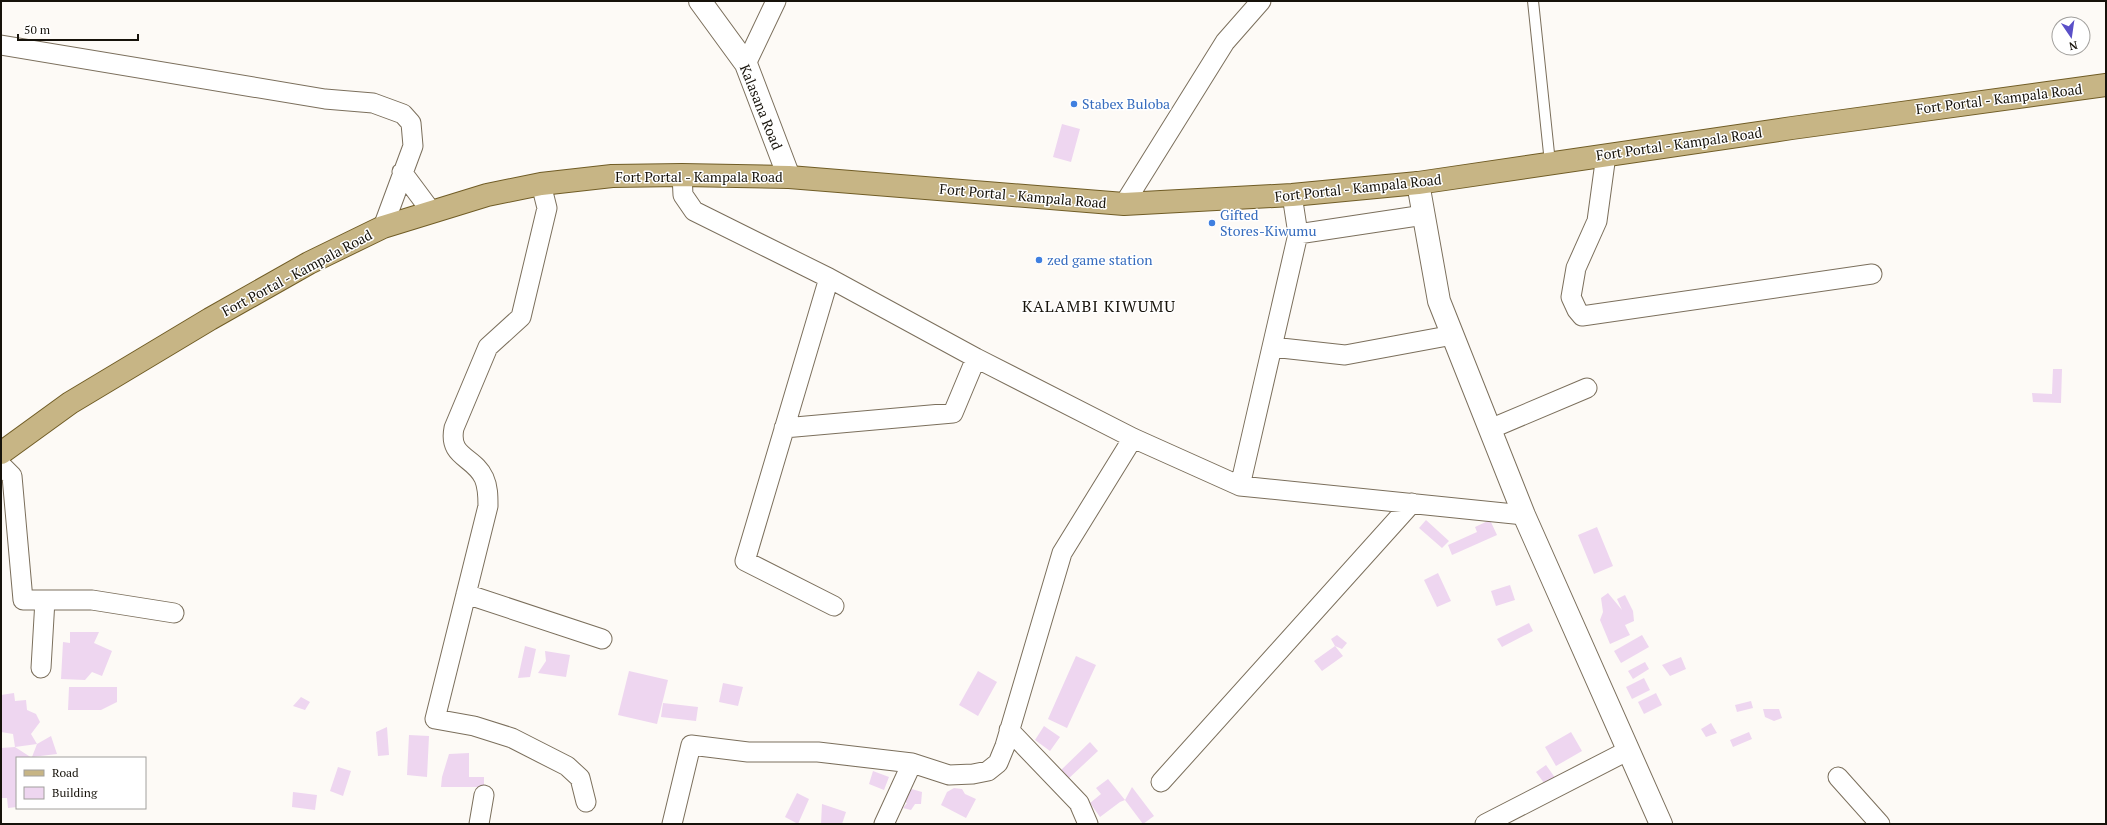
<svg xmlns="http://www.w3.org/2000/svg" width="2107" height="825" viewBox="0 0 2107 825" font-family="'PT Serif',serif">
	<rect width="100%" height="100%" fill="#fdfaf6"/>
	<path fill="#eed6f0" d="M1062 124 1080 129 1071 162 1053 157Z
		M2053 369H2062L2061 403 2033 402 2032 393 2052 394Z
		M1426 520 1449 541 1442 548 1419 528Z
		M1490 520 1497 535 1452 555 1448 545 1477 532 1475 527Z
		M1597 527 1613 566 1594 574 1578 535Z
		M1438 573 1451 601 1437 607 1424 580Z
		M1510 585 1515 600 1496 606 1491 591Z
		M1608 593 1622 610 1617 599 1625 595 1633 611 1634 621 1625 625 1630 635 1610 644 1600 620 1603 612 1601 598Z
		M1529 623 1533 631 1502 647 1497 639Z
		M70 632H99L94 643 112 651 102 676 92 672 85 680 61 679 63 642 70 643Z
		M1337 635 1347 643 1342 649 1335 646 1331 639Z
		M1642 635 1649 647 1621 663 1614 651Z
		M525 646 536 649 530 677 518 678Z
		M1335 646 1343 656 1322 671 1314 661Z
		M545 651 570 655 566 677 538 673 546 661Z
		M1076 656 1096 665 1067 728 1048 719Z
		M1681 657 1686 669 1670 676 1662 665Z
		M1645 662 1649 669 1633 679 1628 671Z
		M629 671 668 680 657 724 618 715Z
		M978 671 997 682 978 716 959 705Z
		M1644 678 1650 690 1632 699 1626 687Z
		M723 683 743 687 738 706 719 702Z
		M69 687H117V702L101 710H68Z
		M14 693 15 701 26 700 27 710 36 714 40 722 31 734 37 744 15 747 13 734 1 732V695Z
		M1656 693 1662 705 1644 714 1638 702Z
		M301 697 310 702 305 710 293 706Z
		M1751 701 1753 708 1737 712 1735 705Z
		M663 703 698 707 696 721 661 717Z
		M1763 709H1779L1782 718 1774 721 1765 717Z
		M1711 723 1717 733 1706 737 1701 729Z
		M1044 726 1060 737 1050 751 1035 740Z
		M387 727 389 755 378 756 376 732Z
		M1571 732 1582 751 1556 766 1545 747Z
		M1749 732 1752 739 1733 747 1730 740Z
		M409 735 429 736 427 777 407 775Z
		M51 736 57 754 32 757 37 744Z
		M1090 742 1098 751 1067 780 1059 772Z
		M15 747 32 758H17V807L8 808 7 798H1V748Z
		M469 753V777H484V787H441L442 777 449 754Z
		M1546 765 1556 779 1544 783 1536 772Z
		M338 767 351 771 343 796 330 791Z
		M873 771 889 777 884 790 869 784Z
		M1108 779 1125 800 1120 802 1100 817 1090 803 1101 794 1096 788Z
		M1132 787 1154 816 1143 824 1125 800Z
		M908 788 922 792 921 804H915L911 810 903 808 907 803 898 799Z
		M954 788 962 789 965 794 976 799 966 818 941 805 947 792Z
		M293 792 317 795 315 810 292 807Z
		M797 793 809 799 798 824 785 817Z
		M822 804 846 812 842 824H821Z"/>
	<g fill="none" stroke-linecap="round" stroke-linejoin="round">
		<defs>
			<path id="lane" d="M1533 1 1550 163"/>
			<path id="street" d="M1 45 325 99 373 103 403 114 411 123 413 146 383 227
				M746 64 776 1
				M1606 155 1597 221 1576 268 1571 297 1577 310 1582 316 1872 274
				M402 172 431 211
				M682 175 683 195 694 211 829 278 976 358 1133 438 1240 486 1524 515
				M541 184 547 208 521 317 488 347 454 428C448 458 474 456 484 478 488 487 488 496 488 506L435 719 474 726 512 738 567 766 580 778 586 802
				M1124 204 1225 42 1261 1
				M1298 234 1424 215
				M829 278 745 561 834 606
				M1272 347 1345 355 1453 335
				M784 428 953 413 976 358
				M1490 429 1587 388
				M1 465 12 476 23 600H92L174 613
				M1240 486 1298 234 1292 195
				M466 594 602 639
				M41 668 45 600
				M1009 730 1079 803 1088 824
				M1838 777 1880 824
				M1161 782 1412 503
				M479 824 484 795
				M672 824 691 745 748 752H818L912 763 949 775 973 774 988 771 998 763 1005 746 1062 553 1133 438
				M884 824 912 763
				M1485 824 1629 750"/>
			<path id="secondary" d="M700 1 746 64 789 177
				M1418 183 1439 301 1524 515 1661 824"/>
			<path id="primary" d="M1 453 70 403 210 319 309 263 383 227 487 195 541 184 612 176 682 175 789 177 1124 204 1292 195 1418 183 1792 128 2106 85"/>
		</defs>
		<use href="#lane" stroke="#7b6f5c" stroke-width="12"/>
		<use href="#street" stroke="#7b6f5c" stroke-width="21"/>
		<use href="#secondary" stroke="#7b6f5c" stroke-width="24"/>
		<use href="#primary" stroke="#705c25" stroke-width="24"/>
		<use href="#lane" stroke="#fff" stroke-width="10"/>
		<use href="#street" stroke="#fff" stroke-width="19"/>
		<use href="#secondary" stroke="#fff" stroke-width="22"/>
		<use href="#primary" stroke="#c7b585" stroke-width="22"/>
	</g>
	<g fill="#3f7fe0" stroke="#fff" stroke-width="1.5">
		<circle cx="1074" cy="104" r="4"/>
		<circle cx="1212" cy="223" r="4"/>
		<circle cx="1039" cy="260" r="4"/>
	</g>
	<g text-anchor="middle" stroke-width="3" stroke-linejoin="round" paint-order="stroke">
		<g font-size="14" fill="#16120a" stroke="#fff">
			<text transform="translate(1999 99) rotate(-7)" y="5">Fort Portal - Kampala Road</text>
			<text transform="translate(761 107) rotate(68)" y="5">Kalasana Road</text>
			<text transform="translate(1679 144) rotate(-8)" y="5">Fort Portal - Kampala Road</text>
			<text x="699" y="182">Fort Portal - Kampala Road</text>
			<text transform="translate(1358 188) rotate(-6)" y="5">Fort Portal - Kampala Road</text>
			<text transform="translate(1023 196) rotate(5)" y="5">Fort Portal - Kampala Road</text>
			<text transform="translate(297 273) rotate(-28)" y="5">Fort Portal - Kampala Road</text>
		</g>
		<g font-size="14" fill="#366cbe" stroke="#fff" text-anchor="start">
			<text x="1082" y="109">Stabex Buloba</text>
			<text x="1220" y="220">Gifted<tspan x="1220" dy="16">Stores-Kiwumu</tspan></text>
			<text x="1047" y="265">zed game station</text>
		</g>
		<g font-size="16" letter-spacing="1" fill="#16120a" stroke="#fff">
			<text x="1099" y="312">KALAMBI KIWUMU</text>
		</g>
	</g>
	<rect width="2107" height="825" fill="none" stroke="#16120a" stroke-width="4"/>
	<rect x="16" y="757" width="130" height="52" fill="#ffffff" stroke="#a2a09d"/>
	<rect x="24" y="770" width="20" height="6" fill="#c7b585" stroke="#a2a09d"/>
	<text x="52" y="777" font-size="12" fill="#16120a">Road</text>
	<rect x="24" y="787" width="20" height="12" fill="#eed6f0" stroke="#a2a09d"/>
	<text x="52" y="797" font-size="12" fill="#16120a">Building</text>
	<g transform="translate(2071 36) rotate(167)"><circle r="19" fill="#ffffff" stroke="#a2a09d"/>
	<path d="M0-3L7 15L0 10L-7 15Z" fill="#5a50c8"/>
	<text y="-6" font-size="11" font-weight="bold" text-anchor="middle" fill="#16120a">N</text>
	</g>
	<path d="M18 34v6h120v-6" fill="none" stroke="#16120a" stroke-width="2"/>
	<text x="24" y="34" font-size="12" fill="#16120a" stroke="#ffffff" stroke-width="3" paint-order="stroke">50 m</text>
</svg>
